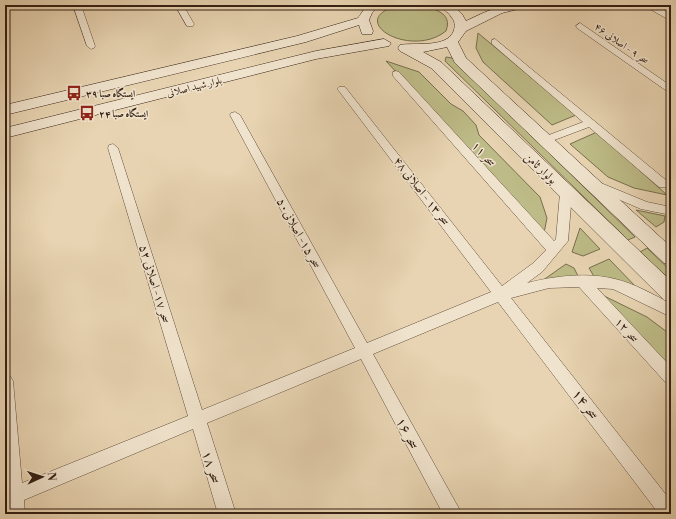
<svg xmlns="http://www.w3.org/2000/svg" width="676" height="519" viewBox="0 0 676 519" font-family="'Libre Bodoni',Amiri,serif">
	<rect width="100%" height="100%" fill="#e8d4b2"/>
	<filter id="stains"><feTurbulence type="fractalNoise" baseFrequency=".005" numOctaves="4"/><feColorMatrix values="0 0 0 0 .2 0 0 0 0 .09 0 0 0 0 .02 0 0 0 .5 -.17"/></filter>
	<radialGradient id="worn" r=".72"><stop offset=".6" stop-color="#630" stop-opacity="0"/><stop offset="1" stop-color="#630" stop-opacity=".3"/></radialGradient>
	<path fill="#bdbb87" stroke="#796e4d" d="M400 5C415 5 456 6 446 31 410 60 342 19 400 5Z
		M478 33 576 115 552 125 483 62 476 48Z
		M446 57 452 58 635 237 628 240 445 61Z
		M386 61 419 72 451 104 463 111 476 125 479 135 540 197 547 218 544 233Z
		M597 132 667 195 634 188 608 177 570 144Z
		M636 210 665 216 664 222 656 227Z
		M580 228 600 249 583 256 572 252Z
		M647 248 671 271V281L640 252Z
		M609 259 639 290 595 278 589 268Z
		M566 264 574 268 578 276 539 283Z
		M598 293 647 317 671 335V373Z"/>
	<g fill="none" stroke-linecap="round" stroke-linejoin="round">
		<defs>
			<path id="street" d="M73 5H81L95 46 94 48 91 49 87 46Z
				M175 5H183L194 24 193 26H187Z
				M648 5H655L671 14V21L648 8Z
				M580 23 671 86V94L577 28 576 26Z
				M495 39 667 181 669 184 667 187H659L589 127 549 142H541L540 140 541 138 583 122 492 44V40Z
				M396 71 399 72 554 241 556 239 560 193 562 190H570L572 193 568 241 542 272 527 283C555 276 587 272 615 279 633 283 655 295 671 304V317L613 289 597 288 671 367V385L666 383 579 287 549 288 511 298 671 501V514H659L498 302 373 354 462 514H443L361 359 207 423 236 514H218L193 429 24 500 25 514H7V507L5 508V374L10 376 13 381 22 483 188 416 108 148 109 145 113 144 118 148 202 410 355 348 230 115 231 113 235 112 240 115 367 343 491 292 339 91 337 89 339 87H345L502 286 532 264 546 250 393 76V72Z
				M596 181 647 202 671 207V215L641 209 592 188 590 185 592 182Z"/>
			<path id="secondary" d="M367 5H380L372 13 369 20 373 31 372 34H362L359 25 306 42 5 115V105L297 36 358 18Z
				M439 5H453L462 14 466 21C489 10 498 5 524 5L522 8 502 13 466 31 458 42 466 58 671 247V265L664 263 455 63 447 47 423 52 441 62 671 281V302L664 300 431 68 400 51 398 48 400 45C414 42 448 49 454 30 455 26 455 21 452 18 449 12 443 10 439 5Z
				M384 39 391 43 389 46 316 59 5 138V128L316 51Z"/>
		</defs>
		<use href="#street" stroke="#624d3b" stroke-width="1"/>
		<use href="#secondary" stroke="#352013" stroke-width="1"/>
		<use href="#street" fill="#f0e3cd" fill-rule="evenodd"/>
		<use href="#secondary" fill="#f0e3cd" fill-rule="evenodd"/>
	</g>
	<defs>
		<symbol id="bus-bare" viewBox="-9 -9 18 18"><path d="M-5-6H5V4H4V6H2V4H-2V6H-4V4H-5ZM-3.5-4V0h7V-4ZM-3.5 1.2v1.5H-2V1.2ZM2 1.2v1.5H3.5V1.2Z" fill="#8f2418" stroke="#f0e3cd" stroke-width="2.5" paint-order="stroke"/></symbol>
	</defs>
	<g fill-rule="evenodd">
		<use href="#bus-bare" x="63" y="82" width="22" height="22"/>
		<use href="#bus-bare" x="76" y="102" width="22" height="22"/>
	</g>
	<g text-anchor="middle" stroke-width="3" stroke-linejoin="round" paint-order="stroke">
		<g font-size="10" fill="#352013" stroke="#f0e3cd">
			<text transform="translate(622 43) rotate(35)" y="4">سحر ۹ - اصلانی ۴۶</text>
			<text transform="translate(194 86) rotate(-14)" y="4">بلوار شهید اصلانی</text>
		</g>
		<g font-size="10" font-weight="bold" fill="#352013" stroke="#f0e3cd" text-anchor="start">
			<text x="86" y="97">ایستگاه صبا ۳۹</text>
			<text x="99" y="117">ایستگاه صبا ۲۴</text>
		</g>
		<g font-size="12" fill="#352013" stroke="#f0e3cd">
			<text transform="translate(484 154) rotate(48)" y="4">سحر ۱۱</text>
			<text transform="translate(541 168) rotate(44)" y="4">بولوار ثامن</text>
			<text transform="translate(422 191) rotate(52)" y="4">سحر ۱۳ - اصلانی ۴۸</text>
			<text transform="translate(299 233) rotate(61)" y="4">سحر ۱۵- اصلانی۵۰</text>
			<text transform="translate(155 284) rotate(73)" y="4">سحر ۱۷- اصلانی ۵۲</text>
			<text transform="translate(627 330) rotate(48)" y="4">سحر ۱۲</text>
		</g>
		<g font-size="14" fill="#352013" stroke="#f0e3cd">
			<text transform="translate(586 404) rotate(53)" y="5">سحر ۱۴</text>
			<text transform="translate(408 433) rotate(62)" y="5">سحر ۱۶</text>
			<text transform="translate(212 467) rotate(72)" y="5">سحر ۱۸</text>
		</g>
	</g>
	<rect width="676" height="519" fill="none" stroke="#e8d4b2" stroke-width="20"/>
	<rect x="6" y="6" width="664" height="507" fill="none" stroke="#352013" stroke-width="2"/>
	<rect x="10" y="10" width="656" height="499" fill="none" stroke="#352013"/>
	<g transform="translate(42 477) rotate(87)" stroke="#f0e3cd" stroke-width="3" paint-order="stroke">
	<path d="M0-3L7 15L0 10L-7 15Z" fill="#352013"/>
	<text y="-6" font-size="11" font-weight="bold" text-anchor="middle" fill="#352013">N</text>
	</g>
	<rect width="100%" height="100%" filter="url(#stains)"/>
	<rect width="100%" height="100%" fill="url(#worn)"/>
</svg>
